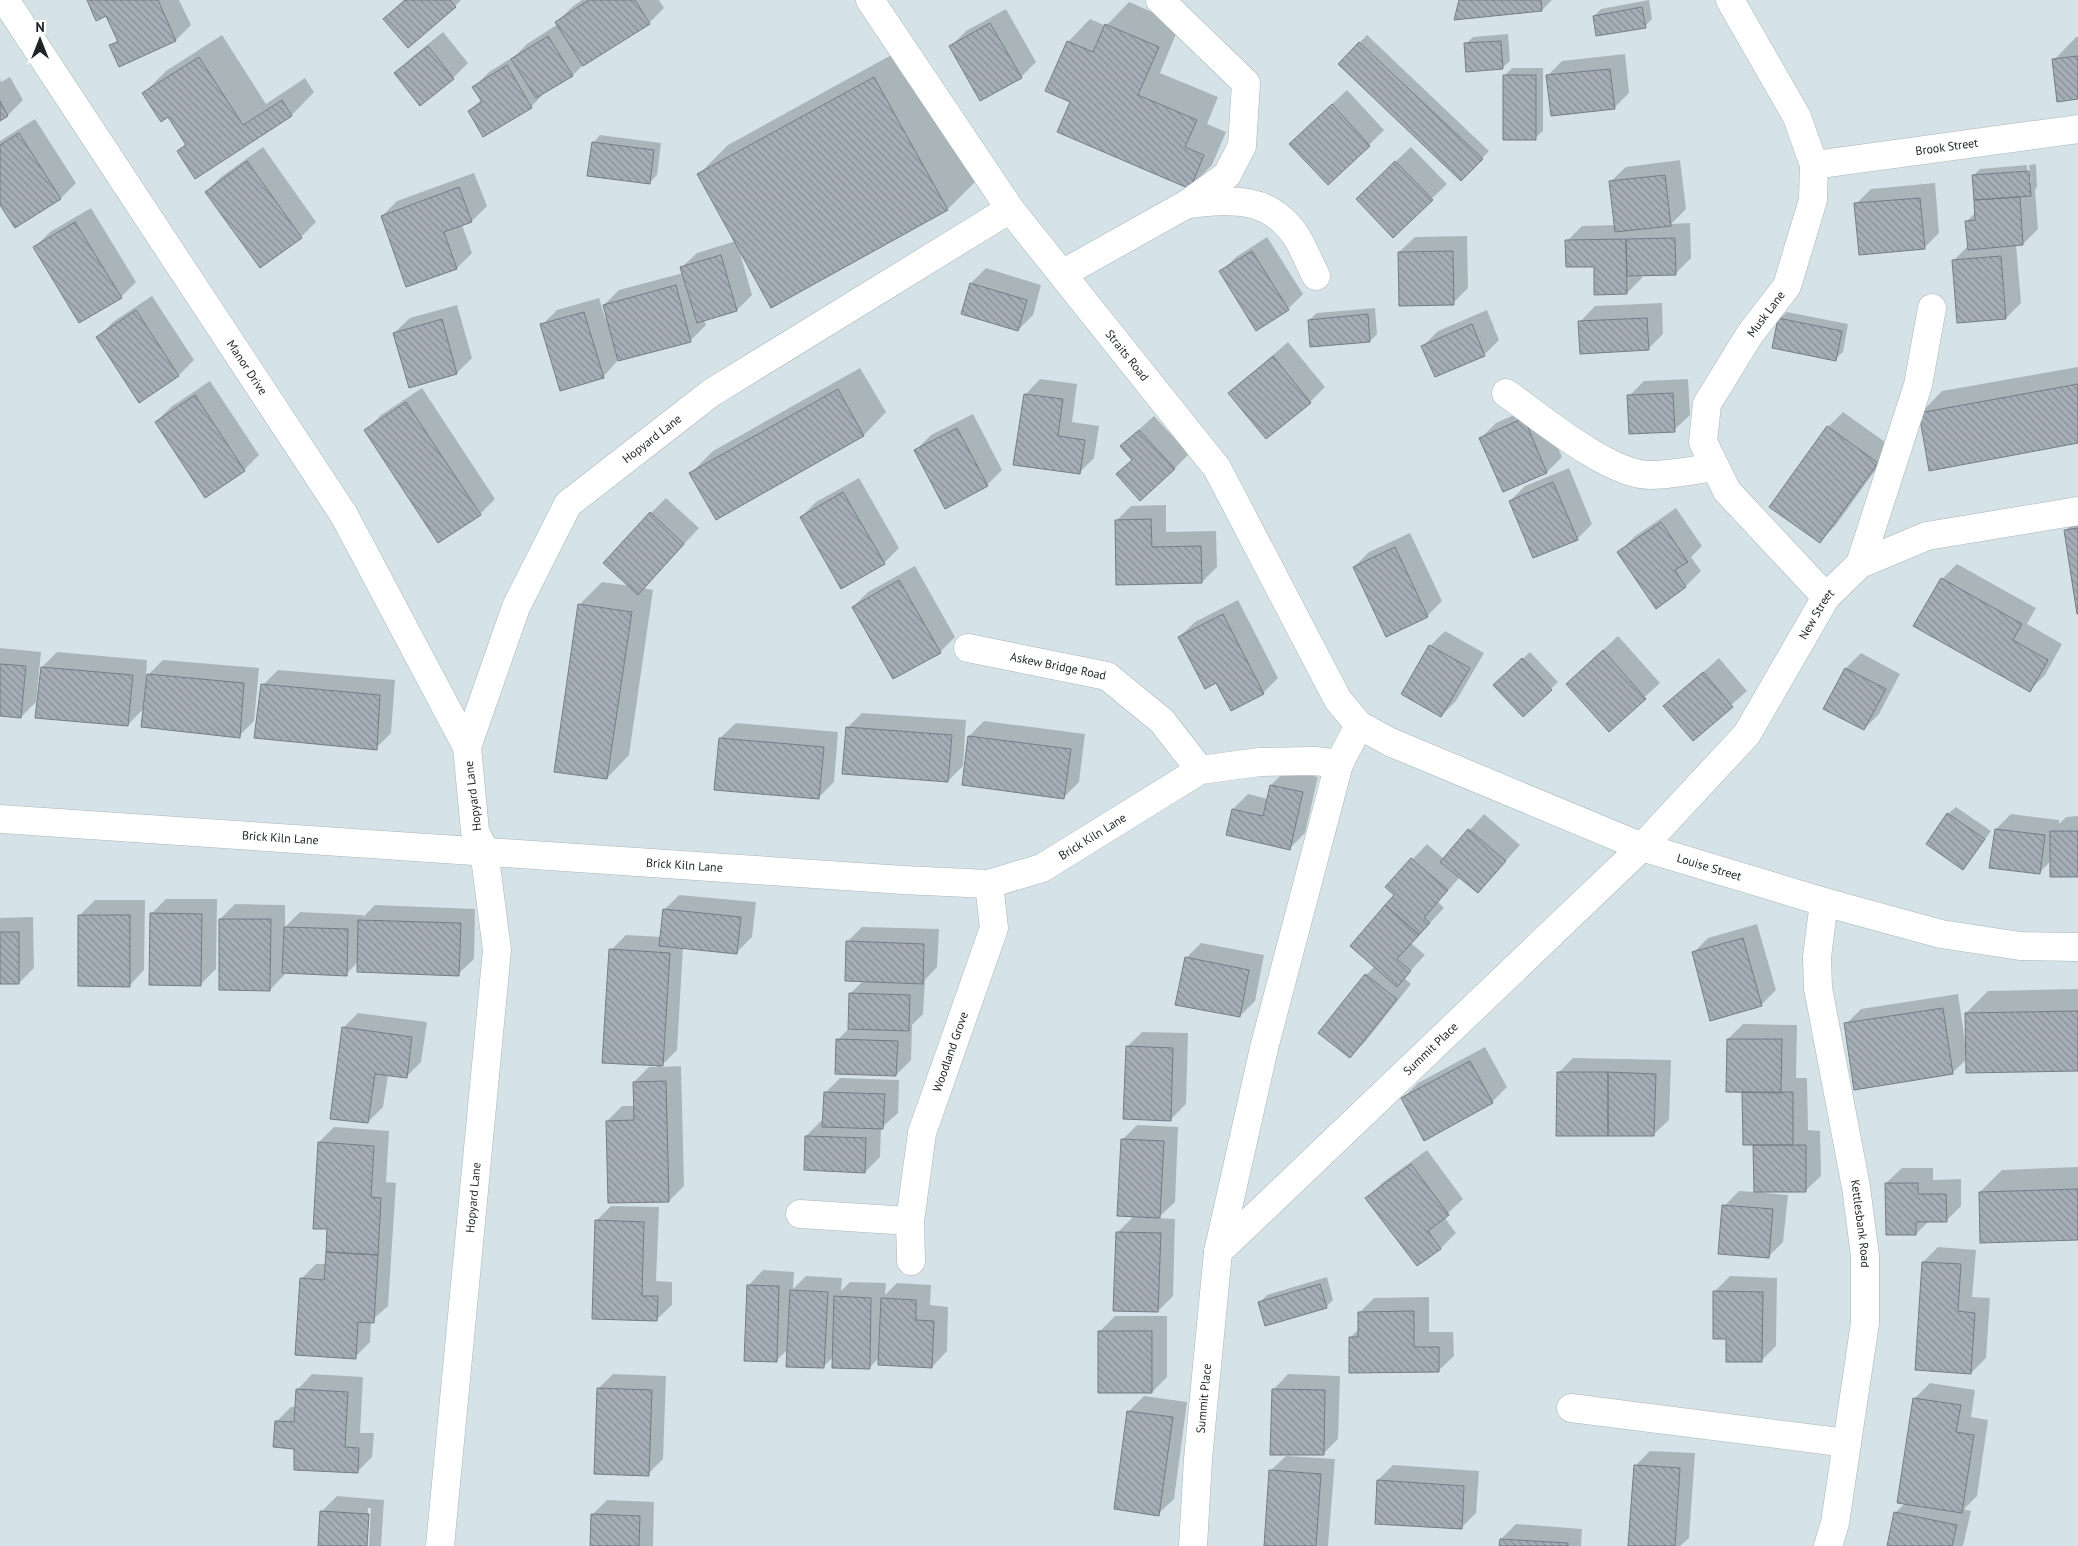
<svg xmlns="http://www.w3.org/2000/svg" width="2078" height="1546" viewBox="0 0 2078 1546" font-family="'PT Sans',sans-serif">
	<defs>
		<pattern id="building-back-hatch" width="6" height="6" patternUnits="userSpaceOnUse" patternTransform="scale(1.25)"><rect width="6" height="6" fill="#a5aeb7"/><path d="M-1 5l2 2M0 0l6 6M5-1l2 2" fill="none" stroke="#868d95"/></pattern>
	</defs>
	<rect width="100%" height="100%" fill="#d5e3e8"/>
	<path fill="#0003" d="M88 0H179L191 25 176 40 120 65 111 46 118 39 107 15Z
		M404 0H461L455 6 385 19Z
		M582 0H659L664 8 649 23 584 64 573 75 546 91 531 107 484 135 469 111 482 99 474 87 489 72 516 55 527 44 558 24 557 22 572 7Z
		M1460 0H1552L1542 10 1456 18Z
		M1649 0 1652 19 1645 26 1594 16 1601 9Z
		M1129 2 1180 24 1160 73 1218 97 1207 124 1226 132 1212 165 1190 187 1068 42 1090 19 1106 26Z
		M1006 9 1036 62 1021 77 951 46 966 31Z
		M443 32 468 63 453 78 396 73 411 58Z
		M1508 34 1510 61 1502 68 1466 44 1473 37Z
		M222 35 266 104 305 78 314 92 292 115 196 177 179 151 186 143 168 115 144 93 166 71Z
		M1367 35 1489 151 1461 180 1339 64Z
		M2076 37H2078V98L2054 60Z
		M904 48 977 180 948 209 738 246 752 295 737 310 704 320 706 325 691 340 618 360 603 377 542 325 557 310 599 298 605 318H608L604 305 619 290 683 273 681 268 697 253 736 241 699 174 728 145Z
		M1625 54 1629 93 1614 108 1547 76 1562 61Z
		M1512 68H1543V131L1535 138 1505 75Z
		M10 77 23 100 8 115 0 120V79L1 82Z
		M1347 90 1384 130 1369 145 1306 129Z
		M35 119 76 183 61 198 16 227 0 202V141Z
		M600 135 661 143 657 175 649 183 593 143Z
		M263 147 316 222 301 237 260 266 206 192 221 177Z
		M1411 147 1447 184 1393 236 1372 184Z
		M1680 160 1686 209 1671 224 1690 223 1691 258 1676 273 1642 274V278L1627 293 1567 241 1582 226 1616 225 1610 182 1626 167Z
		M2036 164 2037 187 2035 190 2038 229 2023 244H2016L2021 303 2006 318 1953 261 1969 245 1966 222 1976 212 1973 176 1980 169 2027 165 2028 183H2031L2029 165Z
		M474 173 487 206 472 221 462 225 472 253 457 268 407 286 382 216 397 201Z
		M1935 183 1939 233 1924 248 1856 204 1871 189Z
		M91 208 136 282 121 297 35 247 50 232Z
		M1467 236 1468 288 1453 303 1399 252 1415 237Z
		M1267 237 1303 294 1288 309 1221 272 1236 257Z
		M986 268 1041 285 1033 315 1018 330 971 283Z
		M152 296 194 360 179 375 139 401 98 337 113 322Z
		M1662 303 1663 334 1648 349 1580 322 1595 306Z
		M457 305 472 358 457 373 394 333 410 318Z
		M1375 308 1377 334 1370 341 1309 320 1317 313Z
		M1487 310 1499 340 1484 355 1423 346 1438 331Z
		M1787 312 1848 324 1843 352 1835 359 1779 319Z
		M1288 342 1325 387 1310 402 1230 393Z
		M2078 367V442L1920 414 1942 391Z
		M860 368 886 412 864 435 716 518 690 474 713 451Z
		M1040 379 1077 384 1072 422 1099 426 1094 458 1079 473 1025 395Z
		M1688 379 1690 415 1674 430 1629 396 1644 381Z
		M210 381 259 455 244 470 156 422 171 407Z
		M422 388 495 499 480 514 366 430 381 415Z
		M1539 404 1562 457 1547 472 1504 490 1481 438 1496 423Z
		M1843 412 1892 447 1835 526 1820 541 1771 506 1828 427Z
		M973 414 1002 470 987 485 916 450 931 435Z
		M1154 416 1189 454 1174 469 1117 474 1133 459 1121 446Z
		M1569 468 1592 524 1577 539 1510 501 1525 486Z
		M859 478 899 548 884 563 842 587 801 517 816 502Z
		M666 498 699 528 643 588 653 590 629 755 607 778 579 605 602 582 631 586 651 513Z
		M1166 505V532L1216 531 1217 567 1202 582 1117 584 1116 521 1131 506Z
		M1676 508 1702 546 1691 557 1701 571 1686 586 1619 552 1634 537Z
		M2078 518V611L2066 530Z
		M1410 533 1442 601 1427 616 1354 567 1369 552Z
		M1957 564 2036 608 2027 624 2062 644 2045 675 2030 690 1942 579Z
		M915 566 955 637 940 652 853 607 868 592Z
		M1238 600 1278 678 1263 693 1217 681 1179 637 1195 622Z
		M1445 631 1484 653 1456 701 1441 716 1430 646Z
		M1618 636 1660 683 1609 730 1583 669Z
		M0 648 41 652 36 702 21 717 0 715Z
		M57 652 147 660 146 677 163 660 259 668 254 721 239 736 144 708 128 725 42 667Z
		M1530 652 1558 682 1524 715 1502 678Z
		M1861 653 1900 674 1879 714 1864 729 1824 708 1846 668Z
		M1719 658 1747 691 1693 739 1665 706Z
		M278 670 395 680 391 733 376 748 263 685Z
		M862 713 966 720 963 766 948 781 847 728Z
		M984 721 1085 734 1079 782 1064 797 969 736Z
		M736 723 838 732 834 782 819 797 720 738Z
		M1286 770 1318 777 1305 833 1290 848 1233 809 1248 794 1268 799 1271 785Z
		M1956 807 1991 831 1963 869 1948 814Z
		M1484 814 1520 845 1478 892 1460 877 1438 902 1444 908 1411 943 1425 955 1404 978 1411 984 1365 1042 1350 1057 1366 975 1375 966 1396 895 1387 887 1427 844 1444 859Z
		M2011 814 2059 820V824L2066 817 2078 816V875L2051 861 2039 873 1996 829Z
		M679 895 756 902 752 937 737 952 683 947 677 1050 660 1067 681 1066 684 1186 669 1201 607 1121 622 1106H635L634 1082 649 1067H657L611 950 626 935 662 937 664 910Z
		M166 899H217L216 969 201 984 151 914Z
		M95 900H145L144 970 129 986 80 915Z
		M235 904 285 905V927L300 912 363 915V917L375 905 475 909 474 959 458 974 358 962 346 974 285 972V974L270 990 220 919Z
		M33 917 34 968 19 983H0V918Z
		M1757 924 1776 990 1761 1005 1693 953 1708 938Z
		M862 927 939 929 937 967 925 980 923 1014 912 1025 911 1060 896 1075 838 1040 849 1028 850 994 864 980 847 942Z
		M1201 943 1264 955 1255 1001 1240 1016 1186 958Z
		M2078 989V1070L1967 1059 1952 1073 1846 1024 1861 1009 1958 994 1965 1041H1967L1966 1013 1988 991Z
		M358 1013 427 1022 421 1062 406 1077 388 1075 383 1107 368 1122 343 1028Z
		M1743 1024 1797 1025 1796 1078H1807L1808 1130 1820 1131 1821 1176 1805 1191H1765V1193L1788 1195 1783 1242 1768 1257 1724 1206 1739 1191 1755 1192V1144L1743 1091 1728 1039Z
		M1142 1032 1188 1033 1186 1104 1171 1119 1127 1047Z
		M1485 1047 1507 1087 1492 1102 1424 1139 1403 1098 1418 1083Z
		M1573 1058 1671 1060 1669 1120 1653 1135 1558 1073Z
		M840 1078 899 1080 898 1113 881 1128 880 1157 865 1172 806 1136 821 1121H824L825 1093Z
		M1137 1125 1178 1127 1175 1202 1158 1218 1175 1219 1173 1296 1158 1311 1117 1233 1134 1216 1122 1140Z
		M334 1127 389 1131 386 1182 396 1183 388 1306 371 1321 370 1342 355 1357 301 1279 316 1264H326L328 1228 319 1142Z
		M1427 1150 1463 1199 1444 1217 1456 1233 1441 1248 1417 1265 1367 1198 1382 1183Z
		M2078 1167V1239L1980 1192 2002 1170Z
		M1902 1168H1933V1180L1961 1179V1206L1946 1221H1929L1916 1234 1886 1183Z
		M611 1206 659 1207 656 1281 672 1282V1305L656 1320 596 1221Z
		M1938 1247 1976 1250 1972 1297 1990 1298 1986 1358 1971 1373 1923 1262Z
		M763 1270 794 1272 793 1289 806 1276 842 1278 841 1291 850 1282 886 1283 885 1295 897 1283 931 1285 930 1305 948 1307 947 1351 932 1367 880 1357 869 1368 834 1356 823 1367 788 1349 776 1361 748 1286Z
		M1730 1276 1777 1278 1776 1346 1761 1361 1728 1338 1715 1291Z
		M1327 1277 1333 1300 1326 1307 1260 1302 1267 1295Z
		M1429 1297V1332H1453L1454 1356 1438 1371 1350 1338 1359 1329V1313L1374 1298Z
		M1115 1316H1167V1377L1152 1392 1100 1331Z
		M312 1374 363 1377 360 1433H374L372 1457 357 1472 276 1422 291 1407H296L297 1390Z
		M613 1374 666 1376 663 1459 648 1474 598 1389Z
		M1288 1374 1340 1376 1338 1439 1323 1454 1273 1390Z
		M1930 1383 1975 1390 1971 1417 1988 1420 1977 1496 1964 1509 1971 1511 1963 1546H1888L1896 1512 1905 1503 1899 1502 1915 1398Z
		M1144 1396 1187 1402 1174 1499 1158 1514 1129 1411Z
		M1650 1451 1695 1453 1689 1538 1680 1546H1630L1635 1466Z
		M1286 1456 1335 1459 1328 1546H1265L1270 1471Z
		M1393 1465 1479 1471 1476 1513 1461 1528 1378 1480Z
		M337 1496 384 1500 381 1546H369L371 1508H368L366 1546H319L322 1511Z
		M607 1500 654 1502 653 1546H591L592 1515Z
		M1516 1524 1582 1529 1581 1546H1500L1501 1539Z"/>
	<path fill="url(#building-back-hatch)" stroke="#757e87" d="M87 0H158L176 41 119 67 109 45 118 42 106 16 96 21Z
		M405 0H450L456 7 408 48 383 19Z
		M589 0H635L650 24 583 66 555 22Z
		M1459 0H1541L1542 11 1454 20Z
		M1642 7 1646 28 1596 36 1593 16Z
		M990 23 1022 78 980 101 949 46Z
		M1105 24 1159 47 1138 95 1197 120 1185 147 1204 155 1190 189 1057 132 1070 102 1045 91 1067 41 1093 52Z
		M548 36 573 76 536 98 511 59Z
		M1501 41 1503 69 1466 72 1464 43Z
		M1359 42 1483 159 1461 181 1338 64Z
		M428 46 454 79 420 106 394 73Z
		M2078 56V99L2057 102 2052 59Z
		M199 57 243 125 282 100 292 116 195 179 177 151 186 145 168 117 161 122 142 93Z
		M507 65 532 108 483 137 468 111 482 102 472 87Z
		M1610 69 1615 109 1551 116 1546 75Z
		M1503 75H1536V140H1503Z
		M874 77 948 210 771 308 697 174Z
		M0 101 8 116 0 121Z
		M1332 104 1370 146 1328 185 1289 144Z
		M19 133 61 199 15 228 0 205V145Z
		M592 142 654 150 650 184 587 176Z
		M247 161 302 238 260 268 205 192Z
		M1395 161 1433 200 1393 238 1356 199Z
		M2029 171 2031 196 1974 200 1972 175Z
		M1665 175 1671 226 1615 232 1609 181Z
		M459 187 472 222 444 232 457 269 406 287 381 216Z
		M2020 197 2023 245 1968 250 1965 221 1975 220 1974 200Z
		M1920 198 1925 249 1859 255 1854 203Z
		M75 222 122 298 79 323 33 247Z
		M1675 238 1676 275 1627 276 1626 239Z
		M1626 239 1627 294 1594 295V267H1566L1565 240Z
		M1252 251 1289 310 1256 331 1219 271Z
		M1453 251 1454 305 1399 306 1398 252Z
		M721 255 737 311 697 323 680 267Z
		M2001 256 2006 319 1957 323 1952 260Z
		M970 283 1027 300 1018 331 961 314Z
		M676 285 691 342 618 361 603 305Z
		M136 310 179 376 139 403 96 337Z
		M584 312 604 378 560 391 540 324Z
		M1368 314 1370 342 1310 347 1308 320Z
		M1647 318 1649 350 1580 354 1578 321Z
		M1778 318 1842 331 1836 361 1772 348Z
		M442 319 457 374 409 388 393 333Z
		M1472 324 1485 356 1435 377 1421 346Z
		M1273 356 1311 403 1266 439 1228 393Z
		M2078 384V443L1929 471 1919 413Z
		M838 389 864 436 716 520 689 473Z
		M1673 393 1675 432 1629 434 1627 395Z
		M1024 394 1063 399 1058 436 1085 440 1080 474 1013 465Z
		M195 395 245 471 205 498 155 422Z
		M406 402 481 515 438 543 364 430Z
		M1524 418 1547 473 1503 492 1479 438Z
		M1827 426 1878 463 1820 543 1769 507Z
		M957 428 988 486 945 509 914 450Z
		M1139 430 1175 469 1140 501 1116 474 1132 460 1120 446Z
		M1553 482 1578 540 1533 558 1509 501Z
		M843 492 885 564 841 589 800 517Z
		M650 512 684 544 638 595 603 563Z
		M1151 519 1152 547 1201 546 1202 583 1116 585 1115 520Z
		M1661 522 1688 562 1675 570 1686 587 1656 609 1617 552Z
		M2078 528V614H2077L2064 530Z
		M1395 547 1428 617 1386 637 1353 567Z
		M1941 578 2022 624 2013 640 2048 660 2030 692 1913 626Z
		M899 580 941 653 893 679 852 607Z
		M578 604 632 612 607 779 554 772Z
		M1223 614 1264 694 1231 711 1216 683 1205 689 1178 637Z
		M1429 645 1470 668 1441 717 1401 694Z
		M1603 650 1646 699 1609 732 1566 684Z
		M1522 658 1552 690 1523 717 1493 685Z
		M0 664 26 666 21 718 0 716Z
		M41 667 133 675 128 726 35 718Z
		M1845 668 1886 689 1864 730 1823 709Z
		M1703 672 1733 707 1693 741 1663 706Z
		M147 674 244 683 240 738 141 727Z
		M261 684 380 695 377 750 254 738Z
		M846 727 952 735 948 782 842 774Z
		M968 736 1071 749 1064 799 962 785Z
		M719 738 824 747 819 799 714 790Z
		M1270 785 1303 792 1290 850 1226 835 1232 809 1263 816Z
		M1947 813 1985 839 1963 870 1926 844Z
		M1468 829 1506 861 1478 893 1440 862Z
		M1995 829 2045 835 2040 874 1989 868Z
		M2050 831H2078V877H2050Z
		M1411 858 1448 890 1424 918 1430 923 1419 935 1385 905 1394 895 1385 887Z
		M1385 905 1419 935 1397 959 1411 971 1397 987 1350 946Z
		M663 909 741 917 737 954 659 946Z
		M150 913 202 914 201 986 149 985Z
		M78 915H130V987L78 986Z
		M219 919H271L270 991 219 990Z
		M358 920 461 923 459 976 357 972Z
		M284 927 348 929 347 976 282 973Z
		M0 932H19V984H0Z
		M1743 938 1762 1006 1710 1021 1692 952Z
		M846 941 924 944 923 984 845 981Z
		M609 949 670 953 663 1066 602 1063Z
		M1185 957 1249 970 1240 1017 1175 1005Z
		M1365 974 1397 999 1350 1058 1318 1033Z
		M849 993 910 995 909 1031 848 1029Z
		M1943 1008 1953 1074 1854 1090 1844 1023Z
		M2078 1011V1071L1966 1073 1965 1013Z
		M342 1027 412 1037 407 1078 375 1074 368 1123 330 1119Z
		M836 1039 898 1041 896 1076 835 1074Z
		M1727 1039H1782L1781 1093 1726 1092Z
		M1126 1046 1173 1048 1171 1121 1123 1119Z
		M1470 1061 1493 1103 1424 1141 1401 1098Z
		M1557 1072H1608V1136H1556Z
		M1608 1072 1656 1074 1654 1136H1608Z
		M666 1081 669 1202 608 1203 606 1121 634 1120 633 1082Z
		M824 1092 885 1094 883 1129 822 1127Z
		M1742 1092H1793V1145H1743Z
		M805 1136 866 1138 865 1173 804 1170Z
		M1121 1139 1164 1141 1160 1218 1117 1216Z
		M318 1142 374 1146 371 1197 381 1198 378 1255 326 1252 327 1229H313Z
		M1753 1145H1806V1192H1754Z
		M1411 1164 1449 1215 1428 1231 1441 1249 1417 1266 1365 1198Z
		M1885 1183H1918V1194H1946L1947 1222H1916V1235H1886Z
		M2078 1189V1240L1980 1243 1979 1192Z
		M1722 1205 1773 1209 1769 1258 1718 1254Z
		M595 1220 644 1222 642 1296H658L657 1321 592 1319Z
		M1116 1232 1161 1233 1158 1312 1113 1311Z
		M326 1252 378 1255 374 1323 358 1322 356 1359 295 1355 300 1278 324 1280Z
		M1922 1262 1961 1264 1958 1311 1975 1313 1971 1374 1915 1370Z
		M1320 1284 1327 1308 1265 1326 1258 1302Z
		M747 1285 779 1286 777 1362 744 1361Z
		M790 1290 828 1292 824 1368 786 1367Z
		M1713 1291 1763 1292 1762 1362H1726V1339H1713Z
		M834 1296 871 1298 870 1369 832 1368Z
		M881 1298 916 1300V1320L934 1321 932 1368 878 1365Z
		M1414 1311V1347H1439V1372L1349 1373V1337H1358V1312Z
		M1098 1331H1152V1393H1098Z
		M597 1388 652 1390 649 1476 594 1474Z
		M296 1389 348 1392 345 1447 359 1448 358 1473 294 1470V1449L273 1447 275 1421 294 1422Z
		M1272 1389 1325 1390 1324 1455H1270Z
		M1913 1398 1961 1405 1956 1432 1974 1435 1962 1513 1897 1503Z
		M1127 1411 1173 1417 1159 1516 1114 1509Z
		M1634 1465 1680 1468 1675 1546H1628Z
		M1269 1470 1321 1474 1316 1546H1264Z
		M1377 1480 1464 1486 1462 1529 1375 1524Z
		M320 1511 369 1514 367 1546H318Z
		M1894 1512 1957 1525 1952 1546H1887Z
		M591 1514 640 1516 639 1546H590Z
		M1500 1539 1568 1543V1546H1499Z"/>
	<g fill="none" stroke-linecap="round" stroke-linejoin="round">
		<defs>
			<g id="minor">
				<path id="s1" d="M5 0 344 515 467 747"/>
				<path id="s2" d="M870 0 1010 209 1217 468 1338 700 1359 725 1390 742 1642 847 1824 902 1941 934 2020 946 2078 947"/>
				<path d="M1730 0 1797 117 1814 165 1813 200 1787 286 1750 334 1707 404 1703 442 1727 491 1826 597"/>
				<path id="s3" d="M1814 165 2078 129"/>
				<path d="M1189 204C1234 199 1273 196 1299 241 1305 252 1310 264 1316 276"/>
				<path d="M1062 274 1187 204 1227 175 1242 146 1246 83 1160 0"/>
				<path d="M1506 393C1540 417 1610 476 1651 475 1672 475 1694 470 1715 467"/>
				<path d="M1860 564 1918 385 1932 308"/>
				<path id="s4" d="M968 648 1107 676 1162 721 1200 770"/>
				<path id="s5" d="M0 819 903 880 989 884 1042 868 1200 770 1260 762 1315 761 1339 764"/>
				<path id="s6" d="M1824 902 1817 957 1818 988 1856 1187 1865 1256V1323L1835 1523 1828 1546"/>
				<path d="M800 1214 910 1221"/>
				<path id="s7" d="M1218 1252 1642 847 1747 734 1826 597 1860 564 1927 536 2078 511"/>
				<path id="s8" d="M911 1261 910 1221 922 1133 994 928 989 884"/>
				<path d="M1571 1408 1847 1443"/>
				<path id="s9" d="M440 1546 497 950 484 850 475 831 467 747 516 607 568 504 711 393 1010 209"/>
				<path id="s10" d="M1193 1546 1198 1459 1218 1252 1264 1048 1339 764 1359 725"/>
			</g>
		</defs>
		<use href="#minor" stroke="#a7b5ba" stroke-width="29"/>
		<use href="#minor" stroke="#fff" stroke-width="28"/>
	</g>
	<g text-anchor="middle" stroke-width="4.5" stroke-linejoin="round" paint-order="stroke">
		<g font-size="12" fill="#1e2325" stroke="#fff">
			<text dy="4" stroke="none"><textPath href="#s3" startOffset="134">Brook Street</textPath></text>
			<text transform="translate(1766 314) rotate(-53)" y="4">Musk Lane</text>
			<text dy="4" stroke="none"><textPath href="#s2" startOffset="439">Straits Road</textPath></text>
			<text dy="4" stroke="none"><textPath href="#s1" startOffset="440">Manor Drive</textPath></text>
			<text dy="4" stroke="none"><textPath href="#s9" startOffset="1175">Hopyard Lane</textPath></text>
			<text dy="4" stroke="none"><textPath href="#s7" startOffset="879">New Street</textPath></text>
			<text dy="4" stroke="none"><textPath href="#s4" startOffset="92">Askew Bridge Road</textPath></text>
			<text transform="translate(473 796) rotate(-97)" y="4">Hopyard Lane</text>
			<text dy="4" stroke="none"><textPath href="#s5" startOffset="1106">Brick Kiln Lane</textPath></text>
			<text dy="4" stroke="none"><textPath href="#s5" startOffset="281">Brick Kiln Lane</textPath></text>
			<text dy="4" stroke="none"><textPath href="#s5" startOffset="686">Brick Kiln Lane</textPath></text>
			<text dy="4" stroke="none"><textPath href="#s2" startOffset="1256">Louise Street</textPath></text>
			<text dy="4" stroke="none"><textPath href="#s7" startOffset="294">Summit Place</textPath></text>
			<text dy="4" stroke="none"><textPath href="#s8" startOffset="215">Woodland Grove</textPath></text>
			<text dy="4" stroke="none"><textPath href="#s9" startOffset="350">Hopyard Lane</textPath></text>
			<text dy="4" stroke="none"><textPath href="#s6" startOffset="326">Kettlesbank Road</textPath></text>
			<text dy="4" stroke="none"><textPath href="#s10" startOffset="148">Summit Place</textPath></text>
		</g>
	</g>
	<g transform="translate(40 40)" stroke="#ffffff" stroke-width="4" paint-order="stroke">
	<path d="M0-4L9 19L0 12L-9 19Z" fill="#1e2325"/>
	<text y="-8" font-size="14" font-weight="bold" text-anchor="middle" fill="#1e2325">N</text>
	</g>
</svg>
